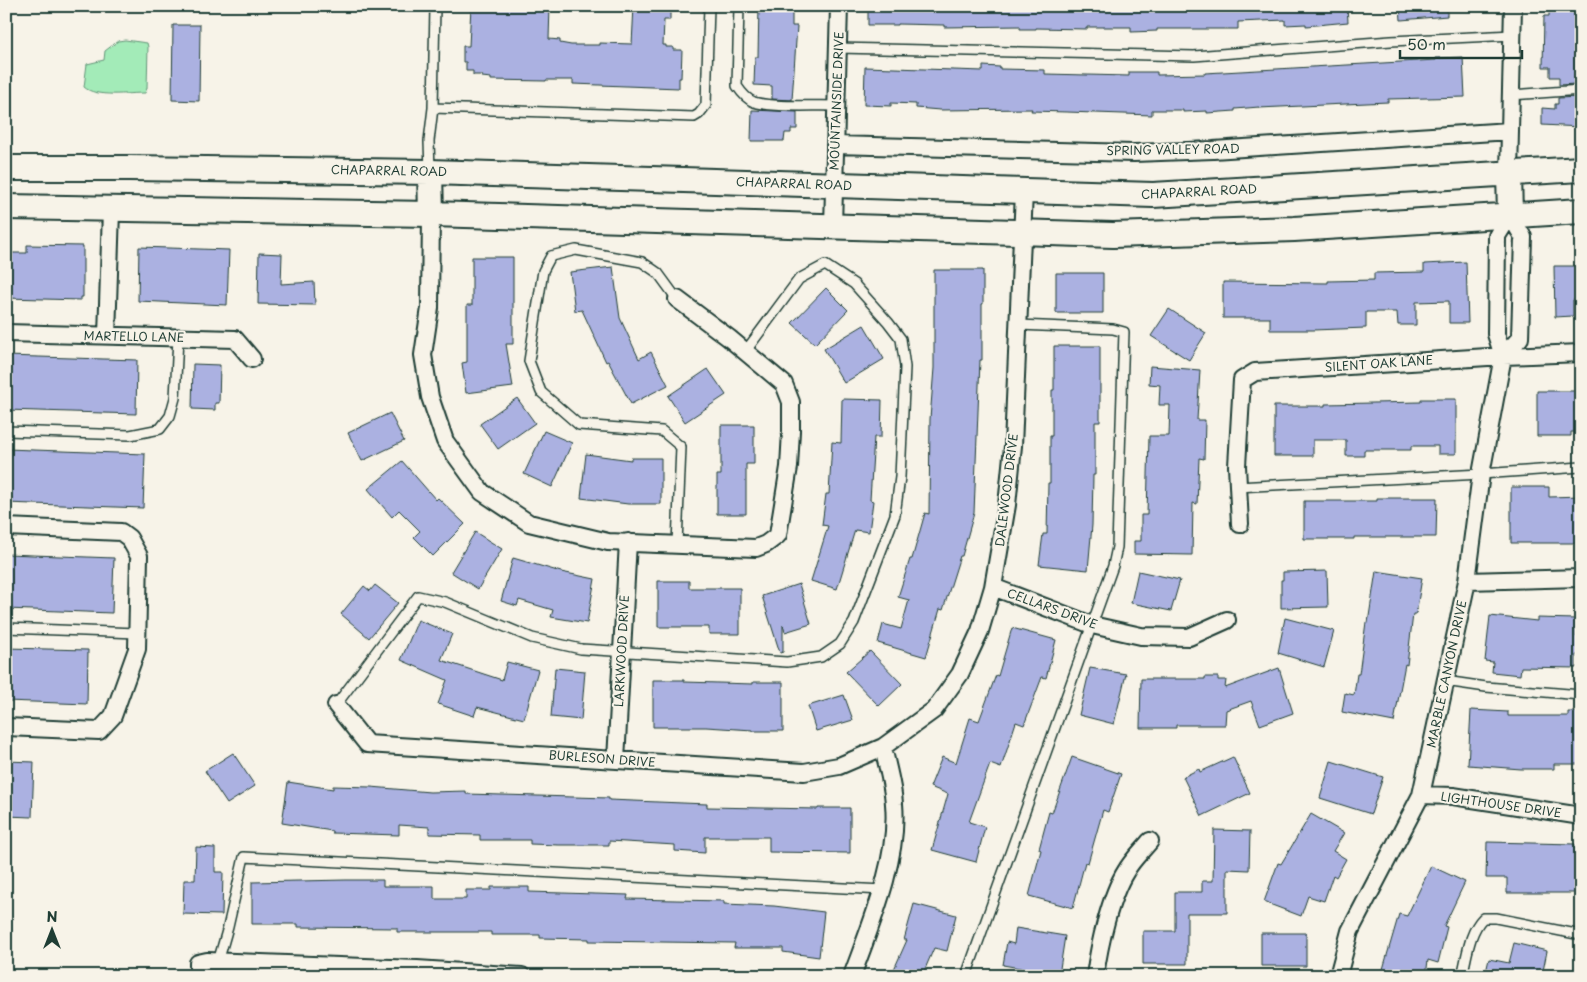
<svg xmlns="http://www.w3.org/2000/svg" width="1587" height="982" viewBox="0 0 1587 982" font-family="'Playpen Sans',sans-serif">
	<rect width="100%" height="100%" fill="#f7f3e8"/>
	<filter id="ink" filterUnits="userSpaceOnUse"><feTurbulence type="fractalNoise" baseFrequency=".02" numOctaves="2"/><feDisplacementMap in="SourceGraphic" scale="10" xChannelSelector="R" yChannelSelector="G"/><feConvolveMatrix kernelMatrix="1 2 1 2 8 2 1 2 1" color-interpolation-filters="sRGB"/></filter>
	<g filter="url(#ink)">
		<path fill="#a3ebb8" stroke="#619476" d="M125 40 147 43 148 47 147 88 145 93C128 93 96 98 84 87L87 64 104 60 105 51 118 41Z"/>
		<path fill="#abb1e1" stroke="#1f3d34" d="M471 6H550L549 39 560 40V43L571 45H600V43L632 44 634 6H670V20H664L663 45H666V47H673V50H682L681 78H679V88L573 84V80H546V81L491 80V78L482 77V75H473V71H466V62H463V46H469Z
			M759 6H792V26H797L792 100 772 99V86L754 85 755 57H758Z
			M868 6H1347L1348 22 1306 26V24L1285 25V20L1238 22V29H1157V31L1131 32V27H1087V29L1036 28V29H1020V26L944 27V25L898 24V25H868Z
			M1400 6H1447V16L1401 20Z
			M1549 8 1581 9V40H1575V84L1559 85V77H1550V67H1543L1544 16H1549Z
			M173 25H200L199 101 172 100Z
			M1463 57 1465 97 1388 99V102L1259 108V107L1235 109V111L1207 113V111L1183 112V110H1152V115L1067 112 1031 111 1032 109 940 110 916 108V104L891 103V106L864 105 865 67 983 71V66L1000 67V69L1045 70V74L1129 76V72H1157V75L1205 74V73L1436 60V58Z
			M1581 97V127L1542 125V108L1555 109V104H1558V98Z
			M752 110 797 112V129H791V133H785L784 141H751Z
			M27 245 83 246V297H81V300L6 298V253H27Z
			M139 247 229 250 227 305 138 301Z
			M259 253 282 254 281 284 314 282 315 305 258 304Z
			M472 257H513V344H506L513 387 466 393 462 363 467 362V305H472Z
			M1466 262 1468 323H1449V301L1416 302V325H1398L1397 312H1366V328L1313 330H1270V318H1223V282L1328 283V281L1374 280V273L1424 272V264Z
			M1554 266H1581V300H1573V316L1555 317Z
			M613 267 620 318 639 359 651 352 668 385 631 404 608 361 606 362 582 310 575 311 570 272Z
			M934 270H983V304H982V360H980L974 513 962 556H960L943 610 940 609 926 657 878 643 883 624 901 629 909 600 898 597 910 559H912L925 513 929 514 930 419 934 368Z
			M1056 273H1103V313H1056Z
			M826 288 848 310 815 344 792 323Z
			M1169 309 1206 333 1189 360 1151 336Z
			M864 325 884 359 844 383 824 349Z
			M1054 346H1100V422H1095V475H1093L1092 525 1088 570 1039 565 1043 534H1047L1048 483H1050V436H1052V390H1054Z
			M6 356 137 360 136 414 6 410Z
			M193 364 220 365 219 403H215V410L192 409Z
			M1150 366 1200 370 1197 420H1205L1204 459 1199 458 1197 504 1193 503 1192 555 1134 554V541H1141V515H1147L1149 436H1169L1170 405H1159L1160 385 1149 384Z
			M708 369 726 395 685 422 668 396Z
			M1537 391H1581V432H1571V436H1537Z
			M517 398 535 423 498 449 480 424Z
			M842 399 882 400 881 437H874L870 500 873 501 869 532 855 530 837 589 811 581 828 526 822 525 826 494H829L832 442 841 443Z
			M1421 399H1456V454H1438V446H1411V450H1364V456H1346V440H1313V456H1274V406H1325V404L1421 402Z
			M390 413 404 441 362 461 348 433Z
			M721 425H754V464H746V514H717V475H721Z
			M544 431 572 443 552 487 524 474Z
			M6 449 145 454 143 508 6 503Z
			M586 454 631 460V458H661V504H628L581 498Z
			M402 461 436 500 438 498 465 524 433 556 414 537 420 531 399 510 392 517 368 489Z
			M1511 487H1549V497L1581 496V543H1511Z
			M1377 498H1437L1436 537H1354V539H1304V501H1377Z
			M475 532 502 549 478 589 451 572Z
			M6 554 114 558 112 613 6 609Z
			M513 558 561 572 595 579 587 623 551 617 553 610 519 600 517 606 501 601Z
			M1138 571 1180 580 1171 611 1131 603Z
			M1327 571 1328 607 1281 608V580H1283V572Z
			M1376 571 1422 578 1416 614H1413L1407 665 1405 664 1394 722 1342 712 1345 693 1354 695 1357 674H1359L1366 622 1368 623Z
			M658 581H689V588H740V634H709V627H658Z
			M799 584 811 624 785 632 783 625V652L780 653 762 596Z
			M375 585 398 603 369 638 341 614 364 586 370 591Z
			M1490 616 1537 621V618L1576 619V637H1581V655H1576V668L1521 667 1520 675 1492 672 1493 662 1485 661Z
			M1285 618 1334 631 1324 667 1278 653Z
			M418 620 452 634 441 660 502 680 507 662 538 670 524 719 477 707 474 716 438 704 447 680 401 660Z
			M1012 628 1056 640 1046 678 1042 677 1024 725 1016 722 1001 768 990 764 969 822 985 827 976 862 932 850 948 794 930 787 942 757 956 763 970 718 979 721 996 675 998 676Z
			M6 648 88 650 87 704 6 701Z
			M870 651 902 684 879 706 846 672Z
			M555 668 585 671 581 720 551 717Z
			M1090 668 1126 674 1114 724 1079 715Z
			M1279 668 1293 713 1260 725 1251 701 1226 710 1225 725H1176V728H1140L1141 679H1205V677H1218V680H1226L1225 688Z
			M653 680H684V682L753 684V682H783V731H753V730L706 727H653Z
			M844 695 853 720 816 731 808 706Z
			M1471 710 1508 712V716H1568V712H1581V764H1554V769H1521L1468 765Z
			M233 753 255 786 227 804 205 771Z
			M1072 757 1121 774 1108 812 1103 810 1088 863 1085 862 1073 908 1029 896 1041 850 1039 849 1049 812 1052 813Z
			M1233 757 1250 793 1202 816 1183 777 1199 769 1200 772Z
			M6 761 34 762 32 817 6 816Z
			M1331 761 1383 777 1371 814 1320 798Z
			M288 782 333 789V786L371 787 430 792 466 791V794L609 798V800L707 804V807L818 809V808H850V853L769 852V837H705V853L675 851V845L609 841V845H559L530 844V840H480V835L429 834V827L399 825V835L332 833V831L282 823Z
			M1311 814 1344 833 1333 851 1346 859 1336 877 1333 875 1324 901 1308 896 1301 916 1264 902 1278 863 1281 864Z
			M1214 830 1250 831 1249 870 1227 869V913H1187V964H1143V931H1175V892H1202V881H1213Z
			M1487 842 1575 844V893H1507V878H1486Z
			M196 847 215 848V872H223L222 915 183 914 184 880H195Z
			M1431 866 1465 882 1444 926 1447 927 1438 963 1428 960 1426 976H1381L1399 914 1407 916Z
			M346 880H383V886H434V899H466V890H491V887H529V892L628 895 627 899 724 901V904L774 906 824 912 819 957 783 952V948H734L735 943 589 941V939L540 938V935H491V932H397V928L298 927V924H252V882Z
			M914 904 956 915 947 951 934 948 922 976H891L907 940H904Z
			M1016 928 1065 936 1059 975 1003 965 1007 942 1014 944Z
			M1261 933H1306V966H1261Z
			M1514 943 1547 951 1542 976H1485L1489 959 1509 963Z"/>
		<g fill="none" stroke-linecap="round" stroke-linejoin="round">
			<defs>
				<path id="service" d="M739 6 737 86C741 92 746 99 754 102 772 108 815 105 836 106
					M838 48 1194 56 1391 41 1513 35
					M1511 95 1581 90
					M433 108 694 117 699 114 706 105 709 6
					M430 171 429 141 433 108 435 6
					M6 431 130 435 160 429 170 416 175 398 178 338
					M1237 487 1481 474 1581 467
					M677 544 681 447 662 431 579 425 541 392 529 361 543 271 551 256 576 250 642 262 658 273 677 299
					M6 628 137 633
					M1445 681 1486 687 1581 695
					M336 705 418 596 445 602 532 638 581 649 787 662 821 657 840 644 854 622 895 515 900 477 905 367 901 339 888 322 854 284 825 265 799 279 745 352
					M218 962 228 927 244 857 883 890
					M966 976 1113 566 1117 547 1124 332 1113 329 1019 325
					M1462 976C1467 957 1469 932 1483 918H1496L1581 935"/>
				<path id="minor" d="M835 145 1134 153 1213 150 1510 131
					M1509 173 1513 6
					M431 214 430 308 423 355 430 397 445 441 482 492 529 523 608 542 756 548 766 544 778 535 789 467 791 431V402L784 384 729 338 677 299
					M833 226 839 6
					M6 333 235 339 252 359
					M107 336 111 210
					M1240 524 1237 466 1242 380 1255 372 1503 356 1581 353
					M6 527 121 532 129 538 139 556 137 649 113 716 99 731 6 727
					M1467 581 1581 578
					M993 587 1092 625 1141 636 1189 637 1227 620
					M336 705 367 744 804 772 839 766 883 747 934 710 960 674 980 631 993 587 1007 505 1013 446 1024 192
					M616 760 628 542
					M1421 795 1453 796 1581 816
					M198 976V963L207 961 417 969 522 976
					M852 976C871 924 899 859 894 804 893 785 887 766 883 747
					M1095 976C1099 946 1110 896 1126 871 1132 860 1142 851 1150 841
					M1338 976 1350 931 1421 795 1467 581 1481 474 1503 356 1496 334 1497 236 1510 215 1523 237 1520 338 1503 356"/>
				<path id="secondary" d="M6 168H129L430 172 1153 195 1581 169
					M430 172 431 214
					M1509 173 1510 215
					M6 207 431 214 1113 235 1294 229 1581 211"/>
			</defs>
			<use href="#service" stroke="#1f3d34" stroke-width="12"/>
			<use href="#minor" stroke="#1f3d34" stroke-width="20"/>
			<use href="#secondary" stroke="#1f3d34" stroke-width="28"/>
			<use href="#service" stroke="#f7f3e8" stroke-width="9"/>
			<use href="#minor" stroke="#f7f3e8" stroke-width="16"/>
			<use href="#secondary" stroke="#f7f3e8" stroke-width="24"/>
		</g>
	</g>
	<g text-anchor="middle" stroke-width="4" stroke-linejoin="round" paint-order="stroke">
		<g font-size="12" fill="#1f3d34" stroke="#f7f3e8">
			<text transform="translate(837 101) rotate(-88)" y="4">MOUNTAINSIDE DRIVE</text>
			<text transform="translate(1173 150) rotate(-1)" y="4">SPRING VALLEY ROAD</text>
			<text transform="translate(389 171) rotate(1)" y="4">CHAPARRAL ROAD</text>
			<text transform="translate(794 184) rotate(2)" y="4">CHAPARRAL ROAD</text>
			<text transform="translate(1199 192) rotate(-3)" y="4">CHAPARRAL ROAD</text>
			<text transform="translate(134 337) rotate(1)" y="4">MARTELLO LANE</text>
			<text transform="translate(1379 364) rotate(-4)" y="4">SILENT OAK LANE</text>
			<text transform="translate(1007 490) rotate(-83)" y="4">DALEWOOD DRIVE</text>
			<text transform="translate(1052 609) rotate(20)" y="4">CELLARS DRIVE</text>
			<text transform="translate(622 651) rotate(-87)" y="4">LARKWOOD DRIVE</text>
			<text transform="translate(1447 674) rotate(-78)" y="4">MARBLE CANYON DRIVE</text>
			<text transform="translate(602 759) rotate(4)" y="4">BURLESON DRIVE</text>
			<text transform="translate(1501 805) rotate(8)" y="4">LIGHTHOUSE DRIVE</text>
		</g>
	</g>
	<rect width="1587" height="982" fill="none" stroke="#f7f3e8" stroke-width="25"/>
	<rect x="12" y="12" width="1562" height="957" fill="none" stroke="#1f3d34" stroke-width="2" filter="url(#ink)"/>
	<g transform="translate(52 930)" stroke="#f7f3e8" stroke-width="4" paint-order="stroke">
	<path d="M0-4L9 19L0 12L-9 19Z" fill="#1f3d34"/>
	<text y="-8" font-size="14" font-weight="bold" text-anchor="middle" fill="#1f3d34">N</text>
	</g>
	<path d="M1400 50v8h122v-8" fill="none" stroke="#1f3d34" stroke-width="2.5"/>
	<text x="1407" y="50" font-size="15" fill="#1f3d34" stroke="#f7f3e8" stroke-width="4" paint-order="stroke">50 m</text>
</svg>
